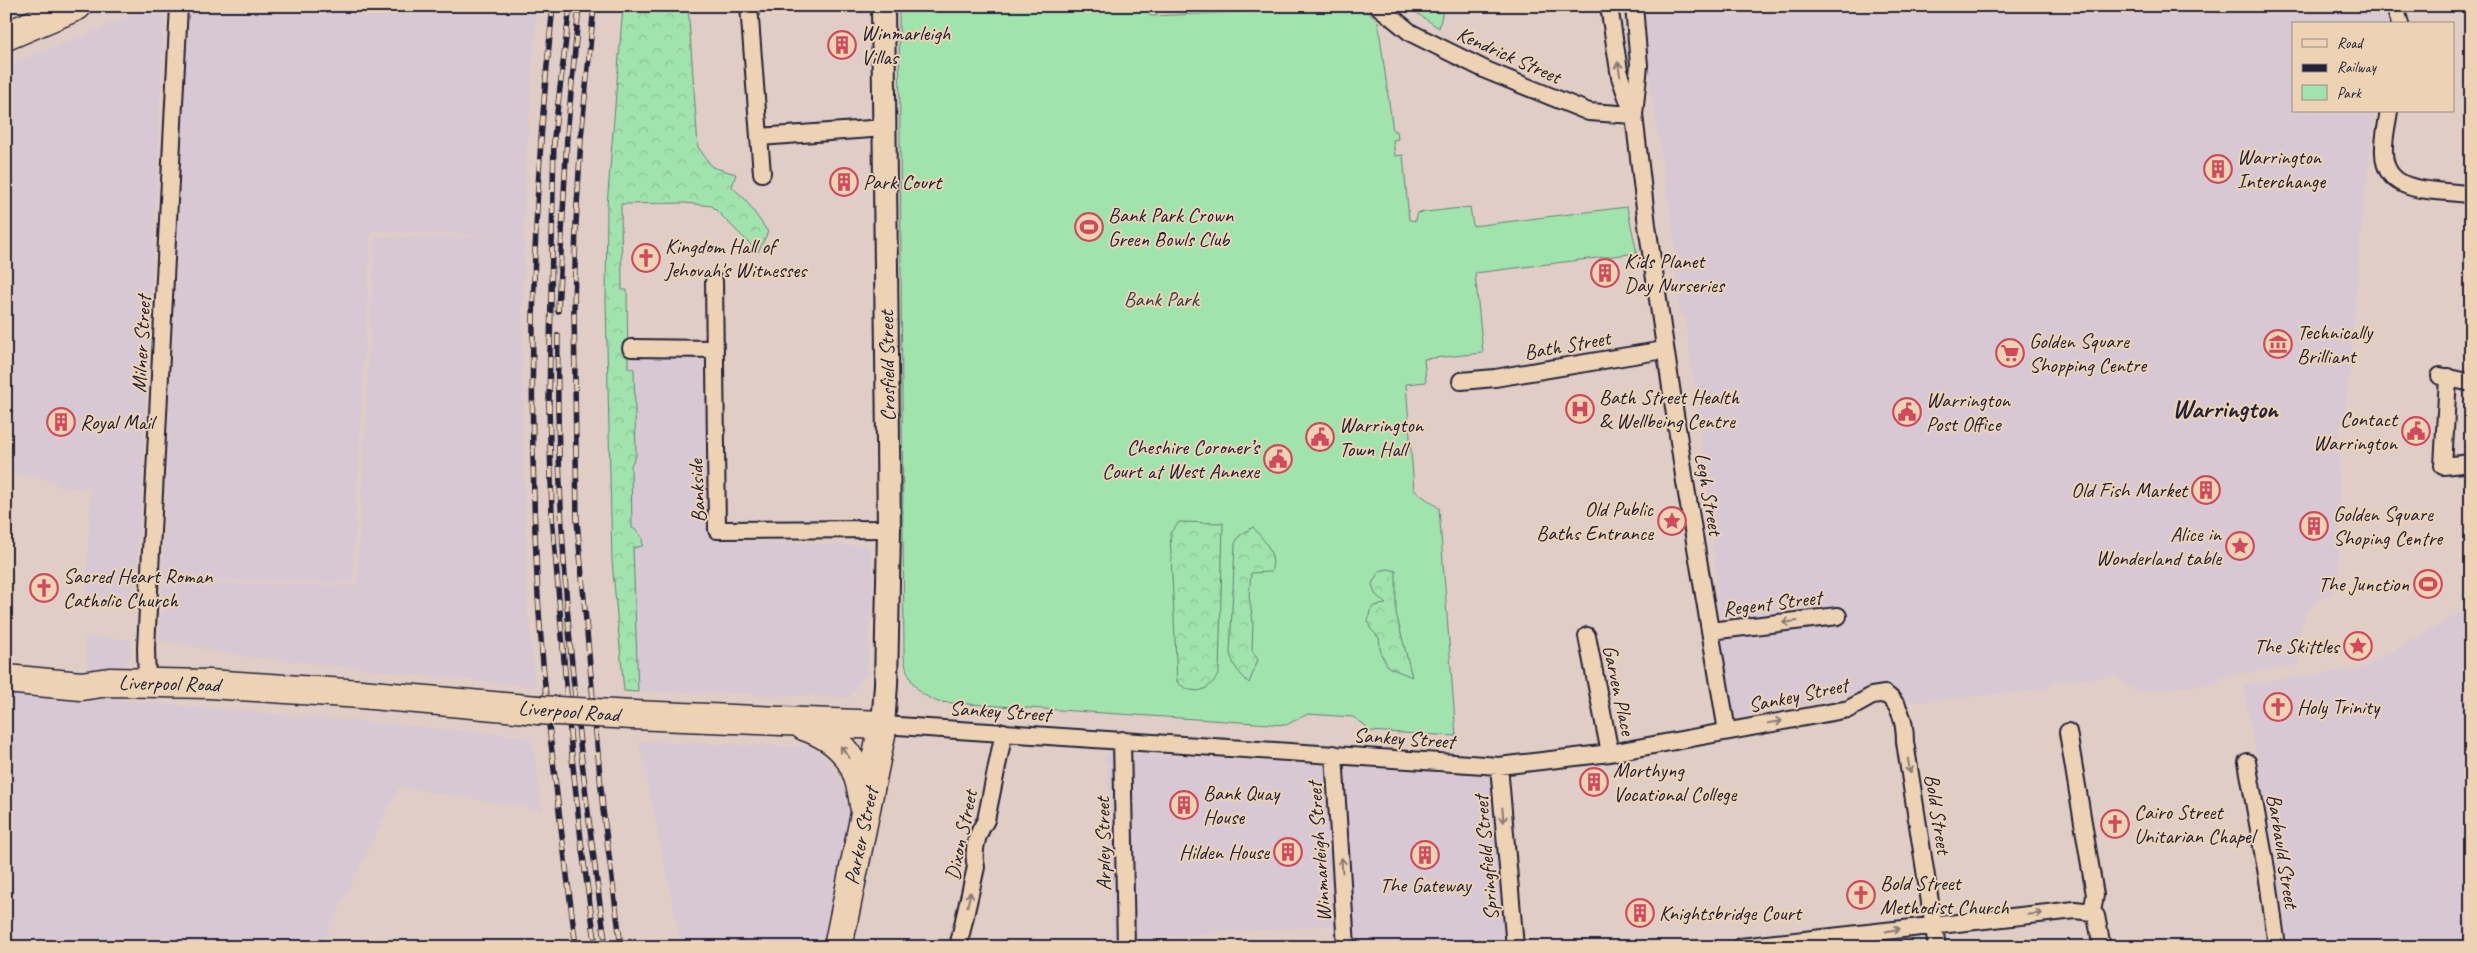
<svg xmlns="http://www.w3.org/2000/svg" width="2477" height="953" viewBox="0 0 2477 953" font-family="Caveat,sans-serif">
	<defs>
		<pattern id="forest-crowns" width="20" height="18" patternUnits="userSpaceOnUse" patternTransform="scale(1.25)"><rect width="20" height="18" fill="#a1e3ad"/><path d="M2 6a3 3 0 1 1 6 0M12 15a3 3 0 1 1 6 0" fill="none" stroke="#8ac296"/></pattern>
	</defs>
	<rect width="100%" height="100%" fill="#e0cdc6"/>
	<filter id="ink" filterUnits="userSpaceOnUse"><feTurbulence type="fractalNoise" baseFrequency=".02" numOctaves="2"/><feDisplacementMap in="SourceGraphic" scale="10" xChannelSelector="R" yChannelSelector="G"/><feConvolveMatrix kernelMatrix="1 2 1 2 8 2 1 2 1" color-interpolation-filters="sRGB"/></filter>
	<g filter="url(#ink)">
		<path fill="#d7c8d3" d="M156 6 164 17 142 478 134 603 86 600 91 489 56 486 55 481 6 472V66Z
			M192 6H537L525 169 522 349 526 593 535 687 243 656 159 640 163 582 357 586 375 237 507 236 371 231 352 583 162 579 189 7Z
			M1638 6H2389L2387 24H2293V111H2375L2362 219 2345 420 2341 424 2339 438V587L2316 601 2306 614 2301 624 2297 644 2300 664 2223 677 2220 678V683L2136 692 2116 676 2053 682 2048 689 1918 702 1856 693 1734 719 1720 639 1712 518 1685 315H1680L1673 228Z
			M622 355H718L716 540 869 546 873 572 867 673 850 697 631 691Z
			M2471 607V947H2288L2259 767 2243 684 2361 669Z
			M88 637 132 640 131 655 117 671 88 667 84 638Z
			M6 690 532 737 542 810 399 787 320 947H6Z
			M639 742 812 747 829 761 853 801 838 947H682Z
			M1108 752 1493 776 1510 947H1334L1332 925 1112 940 1108 765 1104 759Z"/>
		<path fill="#a1e3ad" stroke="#628274" d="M899 6H1149L1150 16 1315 9 1318 6H1361L1378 22 1393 131H1397L1398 139 1393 140 1395 156 1403 155 1409 220 1416 221 1417 213 1470 207 1473 226 1627 207 1637 253 1475 273 1483 353 1424 359 1426 382 1406 384 1414 490 1439 508 1456 736 1368 731 1365 725 1353 717 1308 714 1286 725 938 702C917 694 907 679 904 657Z
			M1406 6H1444L1439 28Z"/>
		<path fill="url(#forest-crowns)" stroke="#628274" d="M623 6H688L698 147 712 167 736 174 732 187 745 199 768 232 758 252 712 206 685 203 621 204 622 290H627L628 368 634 369 636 456 631 465 632 528C639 531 644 538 642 546L633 548 638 692 624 691 612 561 606 301 607 206Z
			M1179 522 1223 523 1219 673C1209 692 1194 697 1177 682L1170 533Z
			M1253 527C1265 542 1277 553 1271 572L1251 573 1249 596 1253 622 1252 650 1258 660 1249 683C1239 673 1233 666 1230 653L1235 544 1239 536Z
			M1388 569 1396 571V613L1412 677 1388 667 1381 654 1379 638 1370 628 1368 621 1370 611 1374 606 1386 604 1375 594 1372 584 1379 571Z"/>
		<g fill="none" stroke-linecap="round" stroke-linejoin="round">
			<defs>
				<path id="street" d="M749 6 759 137 885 128
					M1378 6 1411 33 1488 71 1589 112 1634 115
					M1609 6 1620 77 1632 111
					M1634 6 1639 65 1634 115 1647 225 1685 482 1727 731
					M2395 6 2400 24
					M2389 111C2387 125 2383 140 2384 153 2385 198 2440 188 2471 195
					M759 137 762 173
					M714 281 717 530 889 529
					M631 348 715 349
					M2440 376 2471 383
					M2448 377 2443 466 2471 463
					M1461 381 1495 378 1664 350
					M1710 631 1838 616
					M1587 636 1610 753
					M147 684 146 648 179 6
					M883 725 1499 766 1610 753 1849 709 1872 696 1885 694C1901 704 1905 724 1905 742L1937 947
					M2068 732 2095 895 2092 912 2096 916 2102 947
					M1122 740 1126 947
					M1334 754 1346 947
					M2247 762 2268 880 2277 947
					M1499 766 1515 947
					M958 947 976 867C972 850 977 834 986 820L1004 732
					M1740 947 2075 910 2092 912"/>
				<path id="secondary" d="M883 725 886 685 889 529 883 6"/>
				<g id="highway">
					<path d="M6 36 77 6"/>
					<path id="s1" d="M6 679 81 686 109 682 209 684 361 694 538 710"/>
					<path d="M633 715 883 725 838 947"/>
					<path d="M804 726C844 740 859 763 864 805"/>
				</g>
			</defs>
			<use href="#street" stroke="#22223b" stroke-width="20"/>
			<use href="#secondary" stroke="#22223b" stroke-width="26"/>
			<use href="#highway" stroke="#22223b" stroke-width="31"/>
			<use href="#street" stroke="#edd3b4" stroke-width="16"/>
			<use href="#secondary" stroke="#edd3b4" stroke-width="22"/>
			<use href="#highway" stroke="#edd3b4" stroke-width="28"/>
			<defs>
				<path id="rail" d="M553 6C533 188 528 372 536 555 541 686 560 817 576 947
					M570 6 554 137 549 405 552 515 572 757 582 849 596 947
					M594 6 581 138 576 223 574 310 577 521 603 810 621 947
					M558 311 567 136 579 6
					M558 335C555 540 577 745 606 947"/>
			</defs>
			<use href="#rail" stroke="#22223b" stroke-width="5.5"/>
			<use href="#rail" stroke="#edd3b4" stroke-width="4" stroke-dasharray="11" stroke-linecap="butt"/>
			<defs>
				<path id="highway-bridge" d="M538 710 633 715"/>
			</defs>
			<use href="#highway-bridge" stroke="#22223b" stroke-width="31" stroke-linecap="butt"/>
			<use href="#highway-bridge" stroke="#edd3b4" stroke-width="28"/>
		</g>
		<defs><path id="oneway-shaft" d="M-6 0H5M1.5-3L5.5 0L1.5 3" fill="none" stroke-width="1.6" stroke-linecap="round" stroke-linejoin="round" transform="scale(1.25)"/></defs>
		<g stroke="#887a78">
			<use href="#oneway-shaft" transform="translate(1619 69) rotate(-100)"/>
			<use href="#oneway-shaft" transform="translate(1790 622) rotate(173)"/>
			<use href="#oneway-shaft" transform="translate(1775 722) rotate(-10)"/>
			<use href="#oneway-shaft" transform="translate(845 752) rotate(-128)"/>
			<use href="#oneway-shaft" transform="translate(1909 766) rotate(81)"/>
			<use href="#oneway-shaft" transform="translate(1503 815) rotate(85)"/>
			<use href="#oneway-shaft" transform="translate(1342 865) rotate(-93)"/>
			<use href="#oneway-shaft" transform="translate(969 899) rotate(-78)"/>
			<use href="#oneway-shaft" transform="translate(2035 914) rotate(-6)"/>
			<use href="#oneway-shaft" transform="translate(1893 930) rotate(-11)"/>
		</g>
	</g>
	<defs>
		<symbol id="building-ring" viewBox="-11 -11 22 22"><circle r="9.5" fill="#edd3b4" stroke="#d1495b" stroke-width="1.5"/><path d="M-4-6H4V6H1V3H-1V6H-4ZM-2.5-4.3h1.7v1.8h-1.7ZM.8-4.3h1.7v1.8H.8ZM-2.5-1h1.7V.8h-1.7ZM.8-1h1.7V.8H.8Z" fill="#d1495b"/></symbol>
		<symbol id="stadium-ring" viewBox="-11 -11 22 22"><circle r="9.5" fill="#edd3b4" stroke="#d1495b" stroke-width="1.5"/><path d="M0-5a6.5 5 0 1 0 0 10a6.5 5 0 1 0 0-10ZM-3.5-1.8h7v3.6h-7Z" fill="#d1495b"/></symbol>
		<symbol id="church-ring" viewBox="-11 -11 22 22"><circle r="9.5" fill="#edd3b4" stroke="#d1495b" stroke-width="1.5"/><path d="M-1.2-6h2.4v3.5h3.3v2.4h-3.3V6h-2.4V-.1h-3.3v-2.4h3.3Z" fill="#d1495b"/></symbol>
		<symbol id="museum-ring" viewBox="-11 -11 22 22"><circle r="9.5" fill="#edd3b4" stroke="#d1495b" stroke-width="1.5"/><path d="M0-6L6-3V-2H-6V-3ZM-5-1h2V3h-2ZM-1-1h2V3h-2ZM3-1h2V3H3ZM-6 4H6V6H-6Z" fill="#d1495b"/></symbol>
		<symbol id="supermarket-ring" viewBox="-11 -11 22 22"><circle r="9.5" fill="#edd3b4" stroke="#d1495b" stroke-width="1.5"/><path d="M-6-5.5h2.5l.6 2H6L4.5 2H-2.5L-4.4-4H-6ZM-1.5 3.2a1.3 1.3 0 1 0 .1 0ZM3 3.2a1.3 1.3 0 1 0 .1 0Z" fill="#d1495b"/></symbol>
		<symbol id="hospital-ring" viewBox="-11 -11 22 22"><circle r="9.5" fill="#edd3b4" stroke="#d1495b" stroke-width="1.5"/><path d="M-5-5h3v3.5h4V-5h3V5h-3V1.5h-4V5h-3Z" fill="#d1495b"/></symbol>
		<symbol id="civic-ring" viewBox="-11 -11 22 22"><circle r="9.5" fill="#edd3b4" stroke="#d1495b" stroke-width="1.5"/><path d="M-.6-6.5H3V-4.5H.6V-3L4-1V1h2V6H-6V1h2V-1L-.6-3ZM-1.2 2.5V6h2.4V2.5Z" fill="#d1495b"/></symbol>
		<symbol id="sight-ring" viewBox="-11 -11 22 22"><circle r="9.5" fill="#edd3b4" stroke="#d1495b" stroke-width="1.5"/><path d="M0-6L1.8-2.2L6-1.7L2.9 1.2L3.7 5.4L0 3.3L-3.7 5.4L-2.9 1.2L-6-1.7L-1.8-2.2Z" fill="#d1495b"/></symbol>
	</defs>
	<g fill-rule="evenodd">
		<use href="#building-ring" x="826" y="29" width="32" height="32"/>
		<use href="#building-ring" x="2202" y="153" width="32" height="32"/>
		<use href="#building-ring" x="828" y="166" width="32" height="32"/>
		<use href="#stadium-ring" x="1073" y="211" width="32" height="32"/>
		<use href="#church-ring" x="630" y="242" width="32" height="32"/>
		<use href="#building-ring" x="1589" y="257" width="32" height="32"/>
		<use href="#museum-ring" x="2262" y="328" width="32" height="32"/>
		<use href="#supermarket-ring" x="1994" y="337" width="32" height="32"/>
		<use href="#hospital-ring" x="1564" y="393" width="32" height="32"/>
		<use href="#civic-ring" x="1891" y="396" width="32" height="32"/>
		<use href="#building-ring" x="45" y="406" width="32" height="32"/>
		<use href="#civic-ring" x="2400" y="415" width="32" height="32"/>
		<use href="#civic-ring" x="1304" y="421" width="32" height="32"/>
		<use href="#civic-ring" x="1262" y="443" width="32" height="32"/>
		<use href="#building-ring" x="2190" y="474" width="32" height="32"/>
		<use href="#sight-ring" x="1656" y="505" width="32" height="32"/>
		<use href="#building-ring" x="2298" y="510" width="32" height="32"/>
		<use href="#sight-ring" x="2224" y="530" width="32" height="32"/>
		<use href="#stadium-ring" x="2412" y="568" width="32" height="32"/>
		<use href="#church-ring" x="28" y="572" width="32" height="32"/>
		<use href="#sight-ring" x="2342" y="630" width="32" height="32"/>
		<use href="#church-ring" x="2262" y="691" width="32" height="32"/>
		<use href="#building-ring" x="1578" y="766" width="32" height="32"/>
		<use href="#building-ring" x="1168" y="789" width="32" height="32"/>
		<use href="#church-ring" x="2099" y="808" width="32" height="32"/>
		<use href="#building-ring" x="1272" y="836" width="32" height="32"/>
		<use href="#building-ring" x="1409" y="839" width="32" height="32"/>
		<use href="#church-ring" x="1845" y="879" width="32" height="32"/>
		<use href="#building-ring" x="1624" y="897" width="32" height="32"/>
	</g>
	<g text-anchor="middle" stroke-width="4" stroke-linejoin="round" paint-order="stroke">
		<g font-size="21" fill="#22223b" stroke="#edd3b4" text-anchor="start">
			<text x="861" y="40">Winmarleigh<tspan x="861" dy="24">Villas</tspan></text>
			<text x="2237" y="164">Warrington<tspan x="2237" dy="24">Interchange</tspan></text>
			<text x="863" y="189">Park Court</text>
			<text x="1108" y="222">Bank Park Crown<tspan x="1108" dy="24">Green Bowls Club</tspan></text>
			<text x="665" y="253">Kingdom Hall of<tspan x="665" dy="24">Jehovah's Witnesses</tspan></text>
			<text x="1624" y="268">Kids Planet<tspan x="1624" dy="24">Day Nurseries</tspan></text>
			<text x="2297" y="339">Technically<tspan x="2297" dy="24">Brilliant</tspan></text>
			<text x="2029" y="348">Golden Square<tspan x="2029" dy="24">Shopping Centre</tspan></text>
			<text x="1599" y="404">Bath Street Health<tspan x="1599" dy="24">&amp; Wellbeing Centre</tspan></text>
			<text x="1926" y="407">Warrington<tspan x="1926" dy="24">Post Office</tspan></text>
			<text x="2397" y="426" text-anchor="end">Contact<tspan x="2397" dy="24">Warrington</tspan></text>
			<text x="80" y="429">Royal Mail</text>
			<text x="1339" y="432">Warrington<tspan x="1339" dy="24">Town Hall</tspan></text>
			<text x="1259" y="454" text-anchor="end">Cheshire Coroner’s<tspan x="1259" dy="24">Court at West Annexe</tspan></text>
			<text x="2187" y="497" text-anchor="end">Old Fish Market</text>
			<text x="1653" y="516" text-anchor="end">Old Public<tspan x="1653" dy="24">Baths Entrance</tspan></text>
			<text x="2333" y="521">Golden Square<tspan x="2333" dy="24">Shoping Centre</tspan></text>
			<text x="2221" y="541" text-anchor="end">Alice in<tspan x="2221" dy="24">Wonderland table</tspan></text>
			<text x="63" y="583">Sacred Heart Roman<tspan x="63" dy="24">Catholic Church</tspan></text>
			<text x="2409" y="591" text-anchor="end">The Junction</text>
			<text x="2339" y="653" text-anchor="end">The Skittles</text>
			<text x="2297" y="714">Holy Trinity</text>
			<text x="1613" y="777">Morthyng<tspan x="1613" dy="24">Vocational College</tspan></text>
			<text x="1203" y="800">Bank Quay<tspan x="1203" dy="24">House</tspan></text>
			<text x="2134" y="819">Cairo Street<tspan x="2134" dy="24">Unitarian Chapel</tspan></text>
			<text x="1269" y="859" text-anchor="end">Hilden House</text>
			<text x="1880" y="890">Bold Street<tspan x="1880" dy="24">Methodist Church</tspan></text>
			<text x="1425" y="892" text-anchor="middle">The Gateway</text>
			<text x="1659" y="920">Knightsbridge Court</text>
		</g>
		<g font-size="21" fill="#22223b" stroke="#edd3b4">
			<text transform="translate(1509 55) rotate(24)" y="7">Kendrick Street</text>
			<text transform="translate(141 344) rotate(-87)" y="7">Milner Street</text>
			<text transform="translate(1567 345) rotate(-10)" y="7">Bath Street</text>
			<text transform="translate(887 366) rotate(-91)" y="7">Crosfield Street</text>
			<text transform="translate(697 491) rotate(-93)" y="7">Bankside</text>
			<text transform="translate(1709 494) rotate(80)" y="7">Legh Street</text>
			<text transform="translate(1772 603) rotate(-7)" y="7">Regent Street</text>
			<text dy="7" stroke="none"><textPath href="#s1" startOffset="164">Liverpool Road</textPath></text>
			<text transform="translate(1619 690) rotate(78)" y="7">Garven Place</text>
			<text transform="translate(1798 695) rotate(-12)" y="7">Sankey Street</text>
			<text transform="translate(569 711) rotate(4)" y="7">Liverpool Road</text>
			<text transform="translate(1000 711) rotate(4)" y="7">Sankey Street</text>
			<text transform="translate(1404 738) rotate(4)" y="7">Sankey Street</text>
			<text transform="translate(1938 814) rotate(81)" y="7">Bold Street</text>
			<text transform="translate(961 835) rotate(-78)" y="7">Dixon Street</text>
			<text transform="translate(861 836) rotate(-78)" y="7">Parker Street</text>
			<text transform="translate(1103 844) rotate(-91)" y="7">Arpley Street</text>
			<text transform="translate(2283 851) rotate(81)" y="7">Barbauld Street</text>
			<text transform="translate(1319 852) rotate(-94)" y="7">Winmarleigh Street</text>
			<text transform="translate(1486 858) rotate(-95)" y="7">Springfield Street</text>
		</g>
		<g font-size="21" fill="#353f4c" stroke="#edd3b4">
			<text x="1161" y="306">Bank Park</text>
		</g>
		<g font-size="26" font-weight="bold" fill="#22223b" stroke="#edd3b4">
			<text x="2225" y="417">Warrington</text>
		</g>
	</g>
	<rect width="2477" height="953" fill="none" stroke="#edd3b4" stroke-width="25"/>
	<rect x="12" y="12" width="2452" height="928" fill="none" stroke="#22223b" stroke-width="2" filter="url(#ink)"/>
	<rect x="2292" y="22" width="162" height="90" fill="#edd3b4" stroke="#9c8c84"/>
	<rect x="2302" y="39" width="25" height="8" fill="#edd3b4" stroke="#9c8c84"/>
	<text x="2337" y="48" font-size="15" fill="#22223b">Road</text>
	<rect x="2302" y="64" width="25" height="8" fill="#22223b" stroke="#9c8c84"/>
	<text x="2337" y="72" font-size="15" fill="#22223b">Railway</text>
	<rect x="2302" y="85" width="25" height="15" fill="#a1e3ad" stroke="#9c8c84"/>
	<text x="2337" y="98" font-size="15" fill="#22223b">Park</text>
</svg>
